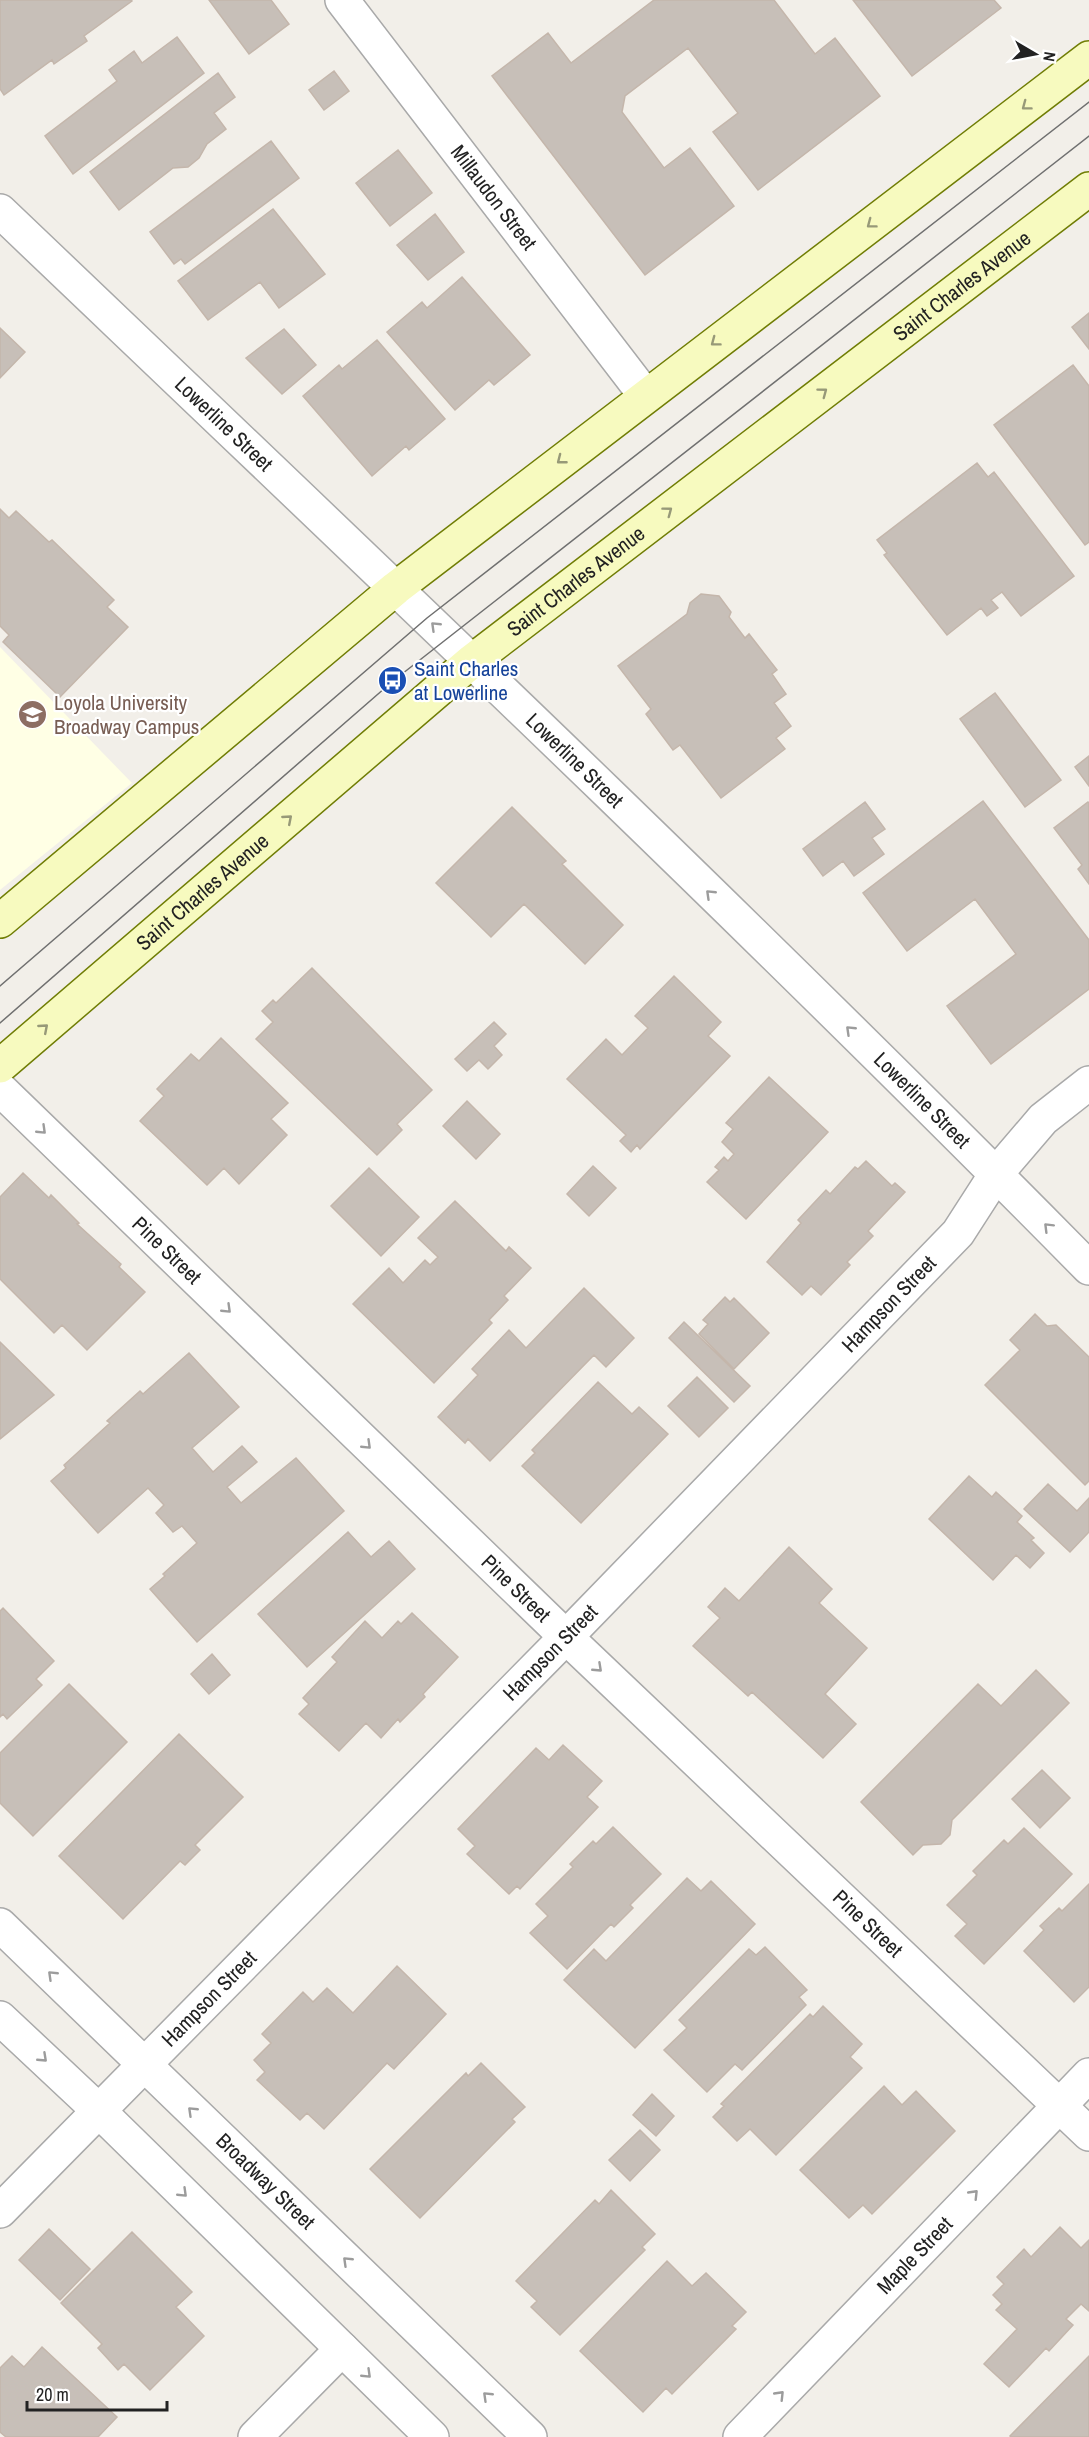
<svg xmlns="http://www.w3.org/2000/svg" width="1089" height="2437" viewBox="0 0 1089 2437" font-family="'Archivo Narrow',sans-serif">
	<rect width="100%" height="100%" fill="#f2efe9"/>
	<path fill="#ffffe5" d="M0 647 132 783 0 890Z"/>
	<path fill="#c7bfb8" stroke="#c4b6ab" stroke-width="1.5" d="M0 0H131L132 1 84 36 87 41 54 64 52 60 4 95 0 89Z
		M209 0H271L289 24 249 54Z
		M654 0H774L815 54 835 38 880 96 758 190 713 132 738 113 688 48 625 96 622 112 664 168 690 148 734 206 645 275 492 76 548 33 571 63Z
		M853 0H994L1001 8 912 76Z
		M177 37 204 73 73 174 45 136 117 81 109 70 134 51 142 63Z
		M334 71 349 91 324 110 309 90Z
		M218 73 235 97 214 113 226 129 207 144 199 158 188 167 173 168 119 210 90 172Z
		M271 141 299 178 185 264 181 259 174 264 150 232Z
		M398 150 432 193 390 226 356 183Z
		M273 209 325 274 279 308 260 282 208 320 178 281Z
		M435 214 464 252 428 280 397 245Z
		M462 277 530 355 494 385 489 380 455 410 387 332 422 302 427 308Z
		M1089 313V349L1072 327Z
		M0 328 25 352 0 378Z
		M284 329 316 365 282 394 246 358Z
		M377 340 445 419 409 450 406 446 372 476 303 396 339 365 342 369Z
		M1073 365 1089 386V542L1085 545 994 425Z
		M977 463 988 477 994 472 1074 576 1021 616 1002 592 991 600 998 608 987 616 981 608 947 635 884 555 887 553 877 540Z
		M0 509 9 518 16 511 49 542 52 540 114 600 107 607 128 627 60 697 3 642 9 635 0 626Z
		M701 594 719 596 731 612 729 617 745 638 749 634 777 670 772 674 786 694 774 703 791 726 776 738 785 749 721 798 680 745 673 750 646 714 651 709 618 666 687 614 690 603Z
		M995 693 1061 780 1025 807 960 719Z
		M1089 756V786L1075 767Z
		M983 801 1089 940V989L991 1064 947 1006 1016 954 975 899 907 951 863 893Z
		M865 802 885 829 872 838 884 854 854 876 843 861 823 876 803 849Z
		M1088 802 1089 803V884L1078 869 1082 865 1054 828Z
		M512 807 566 861 562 864 623 925 585 964 524 904 491 937 436 883Z
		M312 968 432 1090 397 1124 402 1130 377 1155 256 1039 273 1022 262 1011 273 1000 276 1003Z
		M674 976 721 1022 708 1036 730 1056 640 1149 637 1145 631 1152 620 1141 626 1135 567 1079 606 1039 622 1055 648 1028 635 1016Z
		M494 1022 506 1034 494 1046 502 1055 488 1069 479 1060 467 1071 455 1059Z
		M221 1038 288 1103 271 1119 287 1135 239 1184 224 1168 207 1185 140 1121 164 1096 157 1089 191 1054 199 1061Z
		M769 1077 828 1132 746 1219 707 1182 719 1170 715 1167 724 1157 728 1161 734 1154 722 1142 733 1129 726 1123Z
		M467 1101 500 1134 476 1159 443 1126Z
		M866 1161 892 1186 895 1183 905 1192 868 1231 873 1236 847 1262 850 1265 821 1295 811 1286 802 1295 767 1262 801 1223 798 1220 826 1190 830 1194 855 1167 858 1169Z
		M593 1166 616 1188 589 1216 567 1194Z
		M369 1168 419 1217 381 1256 331 1206Z
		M23 1173 49 1198 51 1195 79 1223 77 1224 121 1264 119 1267 145 1292 87 1350 62 1325 54 1333 0 1279V1197Z
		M455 1201 506 1251 509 1247 531 1268 504 1296 508 1300 489 1320 492 1323 434 1383 353 1304 389 1268 403 1283 425 1260 430 1265 438 1257 418 1238Z
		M584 1288 634 1338 606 1367 594 1355 490 1461 468 1439 465 1443 438 1417 478 1375 472 1369 509 1330 526 1348Z
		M725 1297 730 1302 734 1298 769 1333 734 1369 699 1334 708 1324 703 1320Z
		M1035 1314 1047 1326 1056 1325 1089 1357V1481L1085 1485 985 1385 1020 1350 1010 1340Z
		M684 1322 750 1386 734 1402 669 1338Z
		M0 1342 54 1395 0 1439Z
		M189 1353 239 1407 192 1448 213 1472 242 1446 257 1462 227 1487 241 1503 296 1458 344 1511 197 1642 150 1589 165 1576 163 1574 197 1543 182 1526 173 1532 156 1513 164 1505 148 1488 98 1533 51 1481 66 1468 64 1465 110 1423 107 1421 140 1391 143 1394Z
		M697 1377 728 1408 699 1437 668 1406Z
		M598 1382 632 1414 639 1407 668 1434 581 1523 522 1466 535 1453 532 1450Z
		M969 1476 992 1497 996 1492 1022 1516 1017 1522 1034 1538 1031 1540 1044 1553 1030 1568 1016 1555 993 1580 929 1519Z
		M1048 1484 1077 1511 1089 1498V1532L1070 1552 1024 1509Z
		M348 1532 371 1557 389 1541 415 1569 307 1667 258 1614Z
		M789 1547 832 1589 819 1603 867 1648 825 1694 856 1724 823 1758 752 1692 748 1696 693 1646 720 1618 708 1607 725 1588 739 1601Z
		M3 1608 54 1661 36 1679 42 1685 7 1719 3 1714 0 1717V1611Z
		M412 1613 458 1657 423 1694 425 1697 400 1722 398 1719 381 1738 366 1723 339 1751 299 1714 309 1704 303 1698 337 1662 332 1657 365 1621 382 1638 398 1621 401 1624Z
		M212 1654 230 1675 209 1694 191 1674Z
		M1036 1670 1069 1703 952 1820 950 1835 941 1844 923 1845 913 1855 861 1802 978 1684 1001 1706Z
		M69 1684 127 1742 33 1836 0 1803V1753Z
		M179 1734 243 1797 195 1845 200 1850 185 1865 180 1861 123 1919 59 1856Z
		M563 1745 602 1781 587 1797 598 1807 520 1889 517 1886 509 1894 467 1854 475 1846 458 1829 536 1748 549 1760Z
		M1042 1770 1070 1798 1040 1828 1012 1799Z
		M613 1827 661 1874 630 1905 633 1908 614 1927 611 1924 567 1969 530 1933 548 1916 536 1904 573 1867 570 1864 593 1841 596 1844Z
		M1024 1828 1072 1874 984 1964 955 1936 967 1924 947 1905 977 1875 973 1871 1004 1840 1008 1844Z
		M687 1878 701 1891 711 1881 755 1924 635 2048 564 1980 594 1949 606 1961Z
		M1089 1884V1987L1074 2002 1024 1951 1044 1930 1040 1926 1059 1908 1062 1911Z
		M765 1947 807 1990 799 1997 806 2005 742 2070 735 2064 707 2092 664 2050 687 2028 679 2020 749 1949 756 1955Z
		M397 1966 446 2014 394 2069 387 2063 324 2129 307 2113 300 2120 257 2080 265 2072 254 2060 271 2043 262 2034 303 1992 313 2002 327 1988 353 2013Z
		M823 2006 862 2044 850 2057 862 2068 776 2155 750 2129 737 2141 713 2117 724 2106 721 2104 810 2014 813 2017Z
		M481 2063 525 2107 512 2119 515 2122 420 2218 370 2169 466 2073 468 2076Z
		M884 2086 902 2105 916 2091 955 2131 872 2214 863 2205 849 2218 800 2170Z
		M652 2094 674 2116 656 2136 633 2115Z
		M640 2130 660 2150 630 2181 609 2160Z
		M611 2190 655 2234 642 2247 645 2250 560 2335 531 2307 537 2301 516 2281 595 2200 599 2204Z
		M1060 2227 1081 2248 1089 2240V2311L1081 2304 1066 2319 1073 2325 1049 2351 1046 2348 1009 2387 984 2364 1017 2329 996 2310 1002 2304 993 2295 1004 2284 997 2277 1024 2249 1031 2257Z
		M49 2229 90 2269 60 2300 19 2260Z
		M132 2232 192 2292 176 2307 204 2336 150 2390 124 2364 118 2370 98 2348 102 2344 61 2303Z
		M667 2261 692 2286 706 2273 746 2312 732 2326 736 2329 672 2394 666 2388 643 2412 580 2351Z
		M42 2347 117 2417 98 2437H6L0 2432V2368L12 2356 24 2367Z
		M1089 2356V2437H1011L1010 2436Z"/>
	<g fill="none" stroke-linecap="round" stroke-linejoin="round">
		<defs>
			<g id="minor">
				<path id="s1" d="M342 0 645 395"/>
				<path id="s2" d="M0 211C366 560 734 908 1089 1268"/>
				<path id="s3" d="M0 1089 566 1637 1089 2134"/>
				<path id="s4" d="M0 2211 566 1637 958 1233 996 1174 1043 1119 1089 1083"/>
				<path d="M255 2437 342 2349"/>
				<path id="s5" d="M740 2437 1089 2075"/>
			</g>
			<g id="tertiary">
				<path id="s6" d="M0 1925 530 2437"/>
				<path d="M0 2018 98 2110 432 2437"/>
			</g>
			<g id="secondary">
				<path d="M0 921 396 588 1089 58"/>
				<path id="s7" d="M0 1066 472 661 1089 189"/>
			</g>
		</defs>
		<use href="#minor" stroke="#a9a9a9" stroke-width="36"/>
		<use href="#tertiary" stroke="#a9a9a9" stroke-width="36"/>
		<use href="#secondary" stroke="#707d05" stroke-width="36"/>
		<use href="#minor" stroke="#fff" stroke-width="33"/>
		<use href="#tertiary" stroke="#fff" stroke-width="33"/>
		<use href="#secondary" stroke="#f7fabf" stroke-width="33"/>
		<path stroke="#707070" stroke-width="1.5" d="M0 986 427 618 1089 102
			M0 1023 393 681 1089 136"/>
	</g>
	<defs><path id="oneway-chevron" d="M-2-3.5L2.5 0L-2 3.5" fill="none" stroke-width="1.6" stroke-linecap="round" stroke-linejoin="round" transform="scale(1.5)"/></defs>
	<g stroke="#979978">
		<use href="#oneway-chevron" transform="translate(1026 106) rotate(143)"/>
		<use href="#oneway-chevron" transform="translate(871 224) rotate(143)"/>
		<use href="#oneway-chevron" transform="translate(715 342) rotate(143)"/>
		<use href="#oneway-chevron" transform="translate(823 392) rotate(-37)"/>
		<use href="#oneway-chevron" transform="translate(561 460) rotate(142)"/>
		<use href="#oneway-chevron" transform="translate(668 511) rotate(-37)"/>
		<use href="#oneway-chevron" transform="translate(288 819) rotate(-41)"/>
		<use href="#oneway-chevron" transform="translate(44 1028) rotate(-41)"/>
	</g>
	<g stroke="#9c9c9c">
		<use href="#oneway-chevron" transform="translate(435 626) rotate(-136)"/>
		<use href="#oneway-chevron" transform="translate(710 894) rotate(-136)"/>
		<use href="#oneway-chevron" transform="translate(850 1030) rotate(-136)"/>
		<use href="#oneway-chevron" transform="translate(42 1130) rotate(44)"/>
		<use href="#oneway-chevron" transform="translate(1048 1227) rotate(-135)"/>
		<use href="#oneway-chevron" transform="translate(227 1309) rotate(44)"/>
		<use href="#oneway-chevron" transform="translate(367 1445) rotate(44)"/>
		<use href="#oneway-chevron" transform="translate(598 1668) rotate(43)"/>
		<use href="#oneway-chevron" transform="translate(52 1975) rotate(-136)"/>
		<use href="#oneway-chevron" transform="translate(43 2058) rotate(43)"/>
		<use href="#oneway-chevron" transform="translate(192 2111) rotate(-136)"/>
		<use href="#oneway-chevron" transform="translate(183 2193) rotate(44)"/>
		<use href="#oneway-chevron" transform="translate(974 2194) rotate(-46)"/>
		<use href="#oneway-chevron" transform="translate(347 2261) rotate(-136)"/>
		<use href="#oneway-chevron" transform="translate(367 2374) rotate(44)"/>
		<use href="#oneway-chevron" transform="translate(780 2395) rotate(-46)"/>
		<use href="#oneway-chevron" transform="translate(487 2396) rotate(-136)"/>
	</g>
	<defs>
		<symbol id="bus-disc" viewBox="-11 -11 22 22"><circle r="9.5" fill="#1a4fb4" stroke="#fff"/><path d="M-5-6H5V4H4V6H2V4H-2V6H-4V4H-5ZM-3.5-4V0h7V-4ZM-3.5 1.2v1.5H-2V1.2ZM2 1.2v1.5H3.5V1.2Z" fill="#fff"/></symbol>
		<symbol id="university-disc" viewBox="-11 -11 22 22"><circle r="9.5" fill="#8d6e63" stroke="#fff"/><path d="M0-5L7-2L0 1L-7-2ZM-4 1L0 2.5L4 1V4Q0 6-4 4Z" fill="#fff"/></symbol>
	</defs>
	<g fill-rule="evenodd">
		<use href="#bus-disc" x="376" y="664" width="33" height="33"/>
		<use href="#university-disc" x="16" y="698" width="33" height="33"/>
	</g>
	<g text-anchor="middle" stroke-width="4.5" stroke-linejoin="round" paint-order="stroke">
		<g font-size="21" fill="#222" stroke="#fff">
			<text dy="7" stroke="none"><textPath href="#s1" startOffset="249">Millaudon Street</textPath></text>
			<text dy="7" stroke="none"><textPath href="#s7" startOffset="1239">Saint Charles Avenue</textPath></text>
			<text dy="7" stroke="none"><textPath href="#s2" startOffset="309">Lowerline Street</textPath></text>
			<text dy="7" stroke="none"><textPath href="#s7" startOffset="753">Saint Charles Avenue</textPath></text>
			<text dy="7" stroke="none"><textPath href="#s2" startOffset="795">Lowerline Street</textPath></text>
			<text dy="7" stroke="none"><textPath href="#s7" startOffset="267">Saint Charles Avenue</textPath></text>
			<text dy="7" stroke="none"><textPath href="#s2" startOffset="1281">Lowerline Street</textPath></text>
			<text dy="7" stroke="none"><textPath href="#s3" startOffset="232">Pine Street</textPath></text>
			<text dy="7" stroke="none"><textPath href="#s4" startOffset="1270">Hampson Street</textPath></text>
			<text dy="7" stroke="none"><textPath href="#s3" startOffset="718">Pine Street</textPath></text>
			<text dy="7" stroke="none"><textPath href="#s4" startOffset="784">Hampson Street</textPath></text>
			<text dy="7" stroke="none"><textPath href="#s3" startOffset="1204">Pine Street</textPath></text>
			<text dy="7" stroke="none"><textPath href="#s4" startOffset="298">Hampson Street</textPath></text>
			<text dy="7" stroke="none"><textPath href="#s6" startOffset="369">Broadway Street</textPath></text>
			<text dy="7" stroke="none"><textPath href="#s5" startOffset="252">Maple Street</textPath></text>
		</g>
		<g font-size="21" fill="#164399" stroke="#fff" text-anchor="start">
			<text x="414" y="676">Saint Charles<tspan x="414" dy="24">at Lowerline</tspan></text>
		</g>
		<g font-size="21" fill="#785e54" stroke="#fff" text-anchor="start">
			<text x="54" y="710">Loyola University<tspan x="54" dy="24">Broadway Campus</tspan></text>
		</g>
	</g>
	<g transform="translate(1035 54) rotate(100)" stroke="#ffffff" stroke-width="4.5" paint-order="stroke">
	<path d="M0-4.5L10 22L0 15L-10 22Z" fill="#222222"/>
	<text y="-9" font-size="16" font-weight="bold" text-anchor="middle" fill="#222222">N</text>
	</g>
	<path d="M27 2401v9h140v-9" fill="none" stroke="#222222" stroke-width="3"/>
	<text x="36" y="2401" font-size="18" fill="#222222" stroke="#ffffff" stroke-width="4.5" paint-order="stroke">20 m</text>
</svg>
